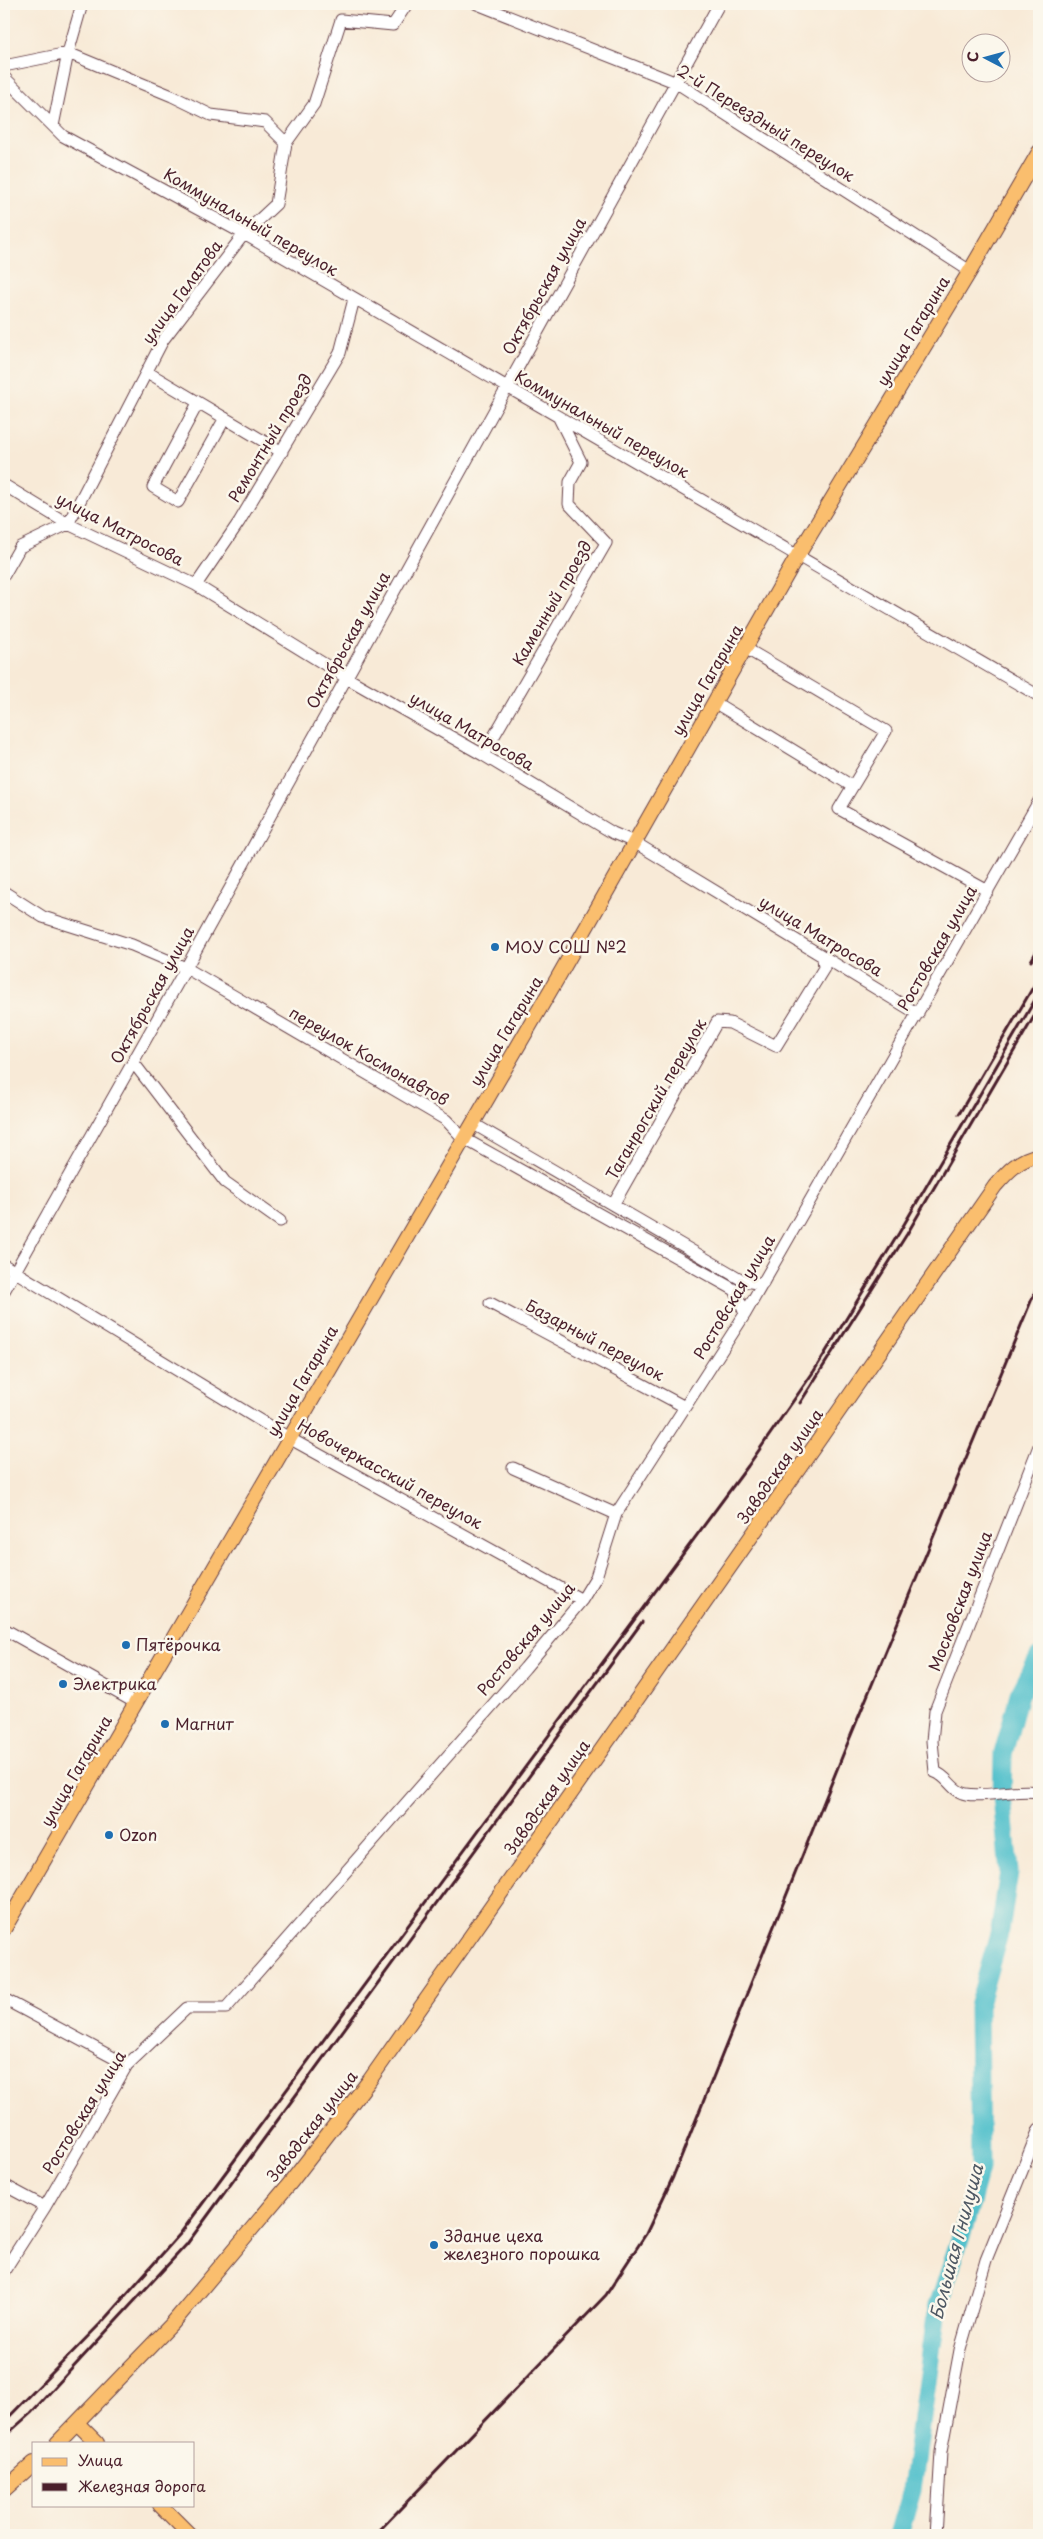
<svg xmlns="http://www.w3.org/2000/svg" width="1043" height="2539" viewBox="0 0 1043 2539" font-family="'Playpen Sans',sans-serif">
	<rect width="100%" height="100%" fill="#fbf7ec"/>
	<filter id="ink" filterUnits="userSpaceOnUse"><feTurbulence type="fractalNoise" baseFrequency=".02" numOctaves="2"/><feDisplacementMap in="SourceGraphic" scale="10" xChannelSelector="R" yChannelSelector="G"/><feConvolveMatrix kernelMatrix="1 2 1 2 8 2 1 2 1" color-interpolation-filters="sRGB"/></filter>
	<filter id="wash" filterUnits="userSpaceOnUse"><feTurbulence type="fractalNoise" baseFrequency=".0096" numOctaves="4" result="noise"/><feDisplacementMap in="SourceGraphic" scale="20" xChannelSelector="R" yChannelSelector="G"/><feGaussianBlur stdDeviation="1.12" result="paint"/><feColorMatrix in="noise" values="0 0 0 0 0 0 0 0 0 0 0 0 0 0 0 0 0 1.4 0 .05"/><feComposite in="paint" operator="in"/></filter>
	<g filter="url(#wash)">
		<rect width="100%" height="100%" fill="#f8ead7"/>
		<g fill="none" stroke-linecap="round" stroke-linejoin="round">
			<path stroke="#54c1cc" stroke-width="19" d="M899 2535 912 2490 937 2309 965 2224 980 2169 978 2007 1000 1930 1009 1872 1002 1797 1003 1754 1019 1695 1039 1657"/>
		</g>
	</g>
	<g filter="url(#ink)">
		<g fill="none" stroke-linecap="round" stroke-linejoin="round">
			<defs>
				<path id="minor" d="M477 4 677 83 970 271
					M4 66 68 53 172 96 211 115 265 122 286 143
					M4 77 63 136 244 234 1039 696
					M53 126 68 53 82 4
					M147 372 282 452
					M198 403 153 487 178 502 225 418
					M4 485 68 524 196 585 347 678 483 755 613 833 634 842 918 1014
					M4 575 20 547 68 524 163 340 244 234 276 204 286 143 314 104 341 20 393 25 407 4
					M196 585 239 522 340 353 354 299
					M745 648 886 731 839 809 988 891
					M714 702 852 786
					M483 755 606 543 569 504 570 482 581 462 559 418
					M4 892 43 917 132 945 186 968 446 1120 463 1138 735 1290 745 1314
					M133 1062 225 1182 280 1221
					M472 1123 744 1281 763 1284
					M613 1205 717 1022 730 1023 776 1046 824 968 823 957
					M4 1265 289 1438 582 1600
					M4 1291 186 968 719 4
					M490 1303 685 1407
					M1039 1446 935 1711 932 1741 935 1772C948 1776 952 1792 966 1794 987 1798 1014 1788 1039 1792
					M513 1468 616 1514
					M4 1629 136 1703
					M4 1999 127 2065
					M4 2185 45 2207
					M4 2271 45 2207 127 2065 187 2008H226L525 1668 582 1600 596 1577 616 1514 745 1314 1039 801
					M936 2535 941 2452 960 2350 986 2260 1039 2129"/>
				<path id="major" d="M4 1929 557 979 798 555 970 271 1039 152
					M78 2424 97 2443
					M57 2443 172 2324 291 2182 369 2081 807 1457 995 1186C1008 1171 1019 1159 1039 1155
					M4 2490 34 2463
					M160 2505 190 2535"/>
			</defs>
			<use href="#minor" stroke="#643d45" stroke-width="13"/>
			<use href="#major" stroke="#643d45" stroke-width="16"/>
			<use href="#minor" stroke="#fff" stroke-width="11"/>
			<use href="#major" stroke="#fabe6e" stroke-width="14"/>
			<path stroke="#4a1f2b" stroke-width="3" d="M1031 961 1039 947
				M959 1114 1039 977
				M800 1403 907 1234 1039 1008
				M4 2422 100 2324 180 2234 748 1466 814 1371 899 1233 1039 993
				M4 2437 31 2413 187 2244 642 1622
				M375 2535 606 2295 646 2234 673 2177 844 1752 1039 1282"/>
		</g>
	</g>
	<g fill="#1f6fb2" stroke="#fbf7ec" stroke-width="2">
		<circle cx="495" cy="947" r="5"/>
		<circle cx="126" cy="1645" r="5"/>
		<circle cx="63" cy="1684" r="5"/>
		<circle cx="165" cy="1724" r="5"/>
		<circle cx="109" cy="1835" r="5"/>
		<circle cx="434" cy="2245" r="5"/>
	</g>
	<g text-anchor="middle" stroke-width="5" stroke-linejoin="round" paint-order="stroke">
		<g font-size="16" fill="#4a1f2b" stroke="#fbf7ec">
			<text transform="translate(766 123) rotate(32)" y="6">2-й Переездный переулок</text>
			<text transform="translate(251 222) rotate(30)" y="6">Коммунальный переулок</text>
			<text transform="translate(544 286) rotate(-61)" y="6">Октябрьская улица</text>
			<text transform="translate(182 292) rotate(-54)" y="6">улица Галатова</text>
			<text transform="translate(913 331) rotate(-59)" y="6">улица Гагарина</text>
			<text transform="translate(602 424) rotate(30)" y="6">Коммунальный переулок</text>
			<text transform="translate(270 438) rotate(-59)" y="6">Ремонтный проезд</text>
			<text transform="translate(120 529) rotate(27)" y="6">улица Матросова</text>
			<text transform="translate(552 603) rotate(-60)" y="6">Каменный проезд</text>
			<text transform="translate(348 640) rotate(-61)" y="6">Октябрьская улица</text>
			<text transform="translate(707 680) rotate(-60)" y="6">улица Гагарина</text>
			<text transform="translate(472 731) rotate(30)" y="6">улица Матросова</text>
			<text transform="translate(821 936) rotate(31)" y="6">улица Матросова</text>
			<text transform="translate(937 948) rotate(-60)" y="6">Ростовская улица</text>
			<text transform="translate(152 995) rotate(-61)" y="6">Октябрьская улица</text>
			<text transform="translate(506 1031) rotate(-59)" y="6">улица Гагарина</text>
			<text transform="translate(369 1056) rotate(30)" y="6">переулок Космонавтов</text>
			<text transform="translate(656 1099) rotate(-60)" y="6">Таганрогский переулок</text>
			<text transform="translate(734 1297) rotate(-59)" y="6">Ростовская улица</text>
			<text transform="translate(595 1340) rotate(28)" y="6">Базарный переулок</text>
			<text transform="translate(302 1381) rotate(-60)" y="6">улица Гагарина</text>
			<text transform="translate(780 1466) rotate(-55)" y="6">Заводская улица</text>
			<text transform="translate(390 1474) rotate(29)" y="6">Новочеркасский переулок</text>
			<text transform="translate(960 1601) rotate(-69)" y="6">Московская улица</text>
			<text transform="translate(526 1639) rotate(-50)" y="6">Ростовская улица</text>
			<text transform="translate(76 1771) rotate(-60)" y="6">улица Гагарина</text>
			<text transform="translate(547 1797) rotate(-55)" y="6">Заводская улица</text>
			<text transform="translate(84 2112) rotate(-58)" y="6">Ростовская улица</text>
			<text transform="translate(312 2126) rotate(-52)" y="6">Заводская улица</text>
		</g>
		<g font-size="16" fill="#4a1f2b" stroke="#fbf7ec" text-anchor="start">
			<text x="505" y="953">МОУ СОШ №2</text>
			<text x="136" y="1651">Пятёрочка</text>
			<text x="73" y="1690">Электрика</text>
			<text x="175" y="1730">Магнит</text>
			<text x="119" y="1841">Ozon</text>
			<text x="444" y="2242">Здание цеха<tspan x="444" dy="18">железного порошка</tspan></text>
		</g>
		<g font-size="18" font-style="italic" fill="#4e5863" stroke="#fbf7ec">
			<text transform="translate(957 2242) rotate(-75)" y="6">Большая Гнилуша</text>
		</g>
	</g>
	<rect width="1043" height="2539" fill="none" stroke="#fbf7ec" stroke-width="20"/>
	<rect x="32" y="2442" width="162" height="65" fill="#fbf7ec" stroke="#b4a19f"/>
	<rect x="42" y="2458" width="25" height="8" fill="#fabe6e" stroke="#b4a19f"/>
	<text x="78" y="2466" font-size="15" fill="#4a1f2b">Улица</text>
	<rect x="42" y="2483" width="25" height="8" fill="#4a1f2b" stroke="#b4a19f"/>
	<text x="78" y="2492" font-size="15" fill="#4a1f2b">Железная дорога</text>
	<g transform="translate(986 58) rotate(276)"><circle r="24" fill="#fbf7ec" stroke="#b4a19f"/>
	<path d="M0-4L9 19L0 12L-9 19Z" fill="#1f6fb2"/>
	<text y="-8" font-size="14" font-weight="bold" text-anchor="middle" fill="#4a1f2b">С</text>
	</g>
</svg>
